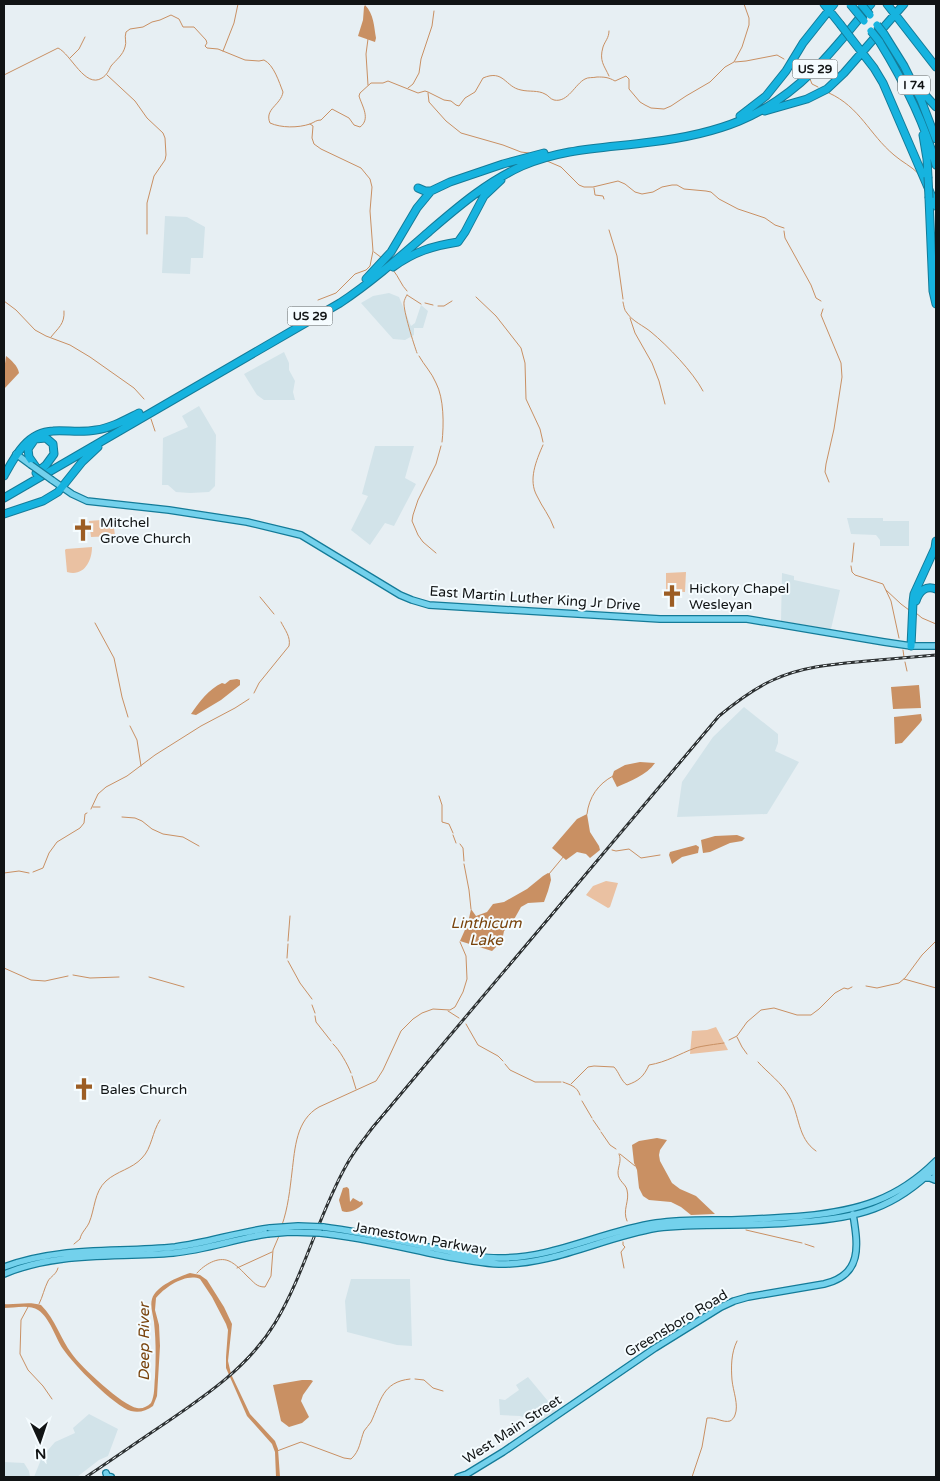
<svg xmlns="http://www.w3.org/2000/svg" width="940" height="1481" viewBox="0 0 940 1481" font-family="'Varela Round',sans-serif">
	<rect width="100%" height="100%" fill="#e7eff3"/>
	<path fill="#d2e3e9" d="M165 216 187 217 205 227 203 258H191L190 274 162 273Z
		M389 293 399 297 411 326 415 323 421 305 428 311 423 328H414V335L405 340 393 339 361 303 373 296Z
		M284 352 289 363V370L295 381 293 392 295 400H264L257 395 244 374Z
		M199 406 216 435 215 486 209 492 190 493 176 492 168 485H162L163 438 188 427 182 416Z
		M375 446H414L405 478 416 484 394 526 385 523 370 545 351 530 368 496 362 494Z
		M847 518H883V521H909V546H880V540L876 535 851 534Z
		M782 573 794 576V580L840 590 831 629 781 621Z
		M744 707 778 734V743L775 751 799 762 767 814 677 817 682 782 713 737Z
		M351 1279H410L412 1346 397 1345 347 1332 345 1301Z
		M528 1377 557 1412 533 1428 526 1418 520 1416 500 1415 499 1399 505 1400 519 1390 516 1385Z
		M89 1414 118 1429 108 1456 99 1460 77 1477H34L42 1457 55 1442 75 1433 73 1428Z
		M4 1462 24 1463 29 1471 30 1477H4Z"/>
	<path fill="#eac1a2" d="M113 519 115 536 91 537 89 521Z
		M92 547C92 561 84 577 67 572L65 550 66 549Z
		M686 572 685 592 666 591V573Z
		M606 881 618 883 610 907 608 908 586 895 593 886Z
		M716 1027 728 1050 690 1054 692 1031 707 1030Z"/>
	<path fill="#c99063" d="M365 5C374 14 374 27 376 38L375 42 358 36 363 20 364 7Z
		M6 356C11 360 18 366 19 373L4 389V371Z
		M237 679 240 680V685L221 700 196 715 191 714C199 702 209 689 222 683L225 684 230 680Z
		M919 685 921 708 893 709 891 687Z
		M921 714 922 720 920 723 902 743 895 744 894 717Z
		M640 762 655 763C647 775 630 781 617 787L612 777 614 771 625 765Z
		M587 814 590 832 599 846 600 850 590 858 586 854 577 852 566 860 552 848 577 819Z
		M737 835 745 838 742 841 730 843 710 852 703 853 701 840 715 836Z
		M696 845 699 847 698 853 682 857 672 864 669 855 670 852Z
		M548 873 550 874 551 880 548 891 544 902 528 903 521 907 512 923 504 931 502 941 492 951 460 941 468 923 471 909 476 916 487 912 493 904 504 902 527 889 543 876Z
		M657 1138 667 1140 660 1150 659 1155 660 1161 672 1183 680 1189 696 1196 715 1214 691 1215 681 1207 671 1202 649 1200 643 1196 639 1188 637 1170 634 1163 632 1145 639 1141Z
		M347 1187 349 1189 350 1202 353 1198 360 1202 362 1201 363 1204C358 1209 349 1214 342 1211L339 1200 343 1188Z
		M190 1273 200 1275 207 1280 224 1307 232 1324 228 1361 231 1374 250 1414 275 1441 278 1449 280 1477H276L275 1452 272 1444 247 1416 226 1368V1357L228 1330 226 1324 212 1297 200 1279C186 1273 165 1287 156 1298L155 1310 159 1325 160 1346 157 1396 153 1406C146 1411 139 1413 131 1411 114 1406 73 1364 63 1349 55 1337 50 1318 38 1310 30 1304 13 1308 4 1308V1304C16 1305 29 1301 41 1305 56 1320 60 1338 72 1354 80 1366 123 1406 137 1408 142 1409 147 1407 151 1403 155 1395 154 1386 155 1377 156 1358 156 1340 154 1322 153 1315 150 1306 152 1299 156 1286 178 1277 190 1273Z
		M302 1380H311L313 1381 303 1395 301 1401 309 1417 302 1423 289 1427 281 1421 273 1385Z"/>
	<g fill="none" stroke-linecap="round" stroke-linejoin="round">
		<path stroke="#c99063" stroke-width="1" d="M4 5 7 4
			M223 51 234 23 238 4
			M70 58 79 49 85 37
			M735 62 746 61 777 55 784 59
			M796 65 802 71
			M4 75 58 48C71 54 85 89 102 78 107 75 109 70 111 66 116 60 123 55 125 47 127 42 124 38 126 32L130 29 143 27 152 22 160 20 171 15 179 19 183 27H194L206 40 207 43 205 46 207 48 218 49 245 60 259 61 264 60C274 65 279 82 283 92 281 105 264 109 270 123 281 128 298 128 310 124 315 122 316 120 321 120L332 109 349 118 354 125 360 127C371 119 362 106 359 96L360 93 371 83H383L388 81 418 93 425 91 428 92 444 100 451 101 456 105 459 106 465 98 475 92 483 78C504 69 505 87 521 90 529 92 538 90 545 94 548 95 550 99 554 100 568 103 575 84 585 79 588 77 593 78 597 77 604 77 608 77 615 81L626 76 629 79V89L640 102 645 105 651 108 664 109 671 106 686 96 710 82 725 67 734 62 742 47 749 25V18L744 4
			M107 75 135 101 147 118 163 133 165 138 166 155 165 160 154 176 147 203V234
			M609 76C604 65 599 61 603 47 605 41 609 38 609 31
			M810 79 812 84 818 87
			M368 85 366 54 368 39
			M408 88 413 84 419 73 421 59 432 26 434 11
			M428 93 429 102 446 121 461 133 503 145 521 152 529 153
			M829 93C860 107 869 134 894 155 902 162 911 166 919 174
			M310 124 313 126 312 138 314 144 321 149 361 168 370 179 372 187 370 211 373 251 370 266 366 270 355 274 336 293 318 300
			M547 161 561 167 579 185 584 187H593L618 181 625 184 635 192 642 194 653 192 662 187 672 185H677L684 189 706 191 711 192 719 199 738 209 765 218 775 225 784 228
			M594 188 595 195 603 196 604 199
			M609 230 617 256 623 299
			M784 231 785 238 811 285 816 298 821 301
			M374 252 382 258
			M393 270C399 277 401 285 407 291
			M407 295C406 296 404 301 404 302 403 310 414 345 417 353
			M407 295 421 304
			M476 297 496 316 521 348 525 363 526 399 540 429 543 442
			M4 301 16 310 35 330 46 336 70 345 90 357 134 388 144 399
			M623 302C624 306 624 310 627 313 632 321 644 326 651 332 668 346 693 372 703 391
			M425 303 433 305
			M438 306H444L452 301
			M823 309 821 315 841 363 842 377 834 429 826 464 825 472 829 482
			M630 318 635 333 652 363 659 381 665 404
			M51 337C58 328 65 324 64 311
			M419 356C424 365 432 373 436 383 444 398 444 425 442 442
			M151 419 155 431
			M543 445C536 461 528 480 537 496 542 507 550 516 554 528
			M436 553 423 542 418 535 412 521 413 515 418 500 436 464 441 446
			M852 562 854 543
			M851 566 852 572 855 575 883 584 891 601 899 638
			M886 590 901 604 909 610
			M260 597 274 614
			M916 613 922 618 936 624
			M95 623 114 658 122 697 128 717
			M903 650 904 657
			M905 662 907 671
			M254 693 259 683 289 646C291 637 285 630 281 622
			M130 726 137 740 141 766
			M439 796 442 805V822L449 824 453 833
			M93 807H100
			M91 809 98 794 106 787 127 776 155 755 201 726 235 708 249 699
			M587 814C589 797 598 784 613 776
			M122 817 135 818 142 821 152 829 163 834 183 837 199 846
			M453 835 456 843
			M460 844 463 848 464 861
			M612 850 616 851 629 849 641 858 660 855
			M464 864 469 890 471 909
			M33 872 43 868 49 853 57 842 80 828 84 823 85 814 87 813
			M4 873 19 871 29 873
			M549 874 564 856
			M288 941 290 916
			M287 958 288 944
			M288 961 300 983 312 999
			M4 968 31 980 45 981 68 976
			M73 975 90 978 119 977
			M149 977 184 987
			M904 979 936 988
			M866 986 877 988 899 983 905 978 922 955 936 941
			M312 1005 315 1013
			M448 1011 459 1018
			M315 1016 316 1022 331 1041
			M466 1024 478 1045 498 1056 503 1061
			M737 1037 742 1047 747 1054
			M729 1040 737 1036 747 1022 761 1010 774 1008 797 1015H811L819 1009 835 993 844 988 848 989 852 987
			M333 1044C339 1049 348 1065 351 1073
			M758 1062C768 1073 782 1083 789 1096 800 1115 797 1138 816 1151
			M505 1064 510 1070 535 1082H561
			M352 1076 356 1089
			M563 1082C570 1085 577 1086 580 1095
			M571 1084 588 1067 594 1066 614 1067C619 1072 621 1081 627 1085 639 1081 644 1076 649 1065 667 1062 679 1054 695 1048 701 1046 717 1044 724 1043
			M582 1101 592 1118
			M593 1120 600 1130
			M601 1132 610 1145 616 1149
			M619 1154C622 1161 618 1166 618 1173 618 1181 626 1184 627 1190 630 1201 622 1210 627 1221
			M620 1154 635 1166
			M282 1225C288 1208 290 1189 292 1172 295 1148 296 1120 319 1107L376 1081 383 1070 401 1031 413 1019 422 1013 433 1009 450 1010 455 1007 463 992 467 979 466 956 460 942
			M746 1230 802 1243
			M623 1242V1245L625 1247 621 1252 624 1268
			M74 1244 80 1239C81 1233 86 1229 89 1223 95 1209 94 1192 106 1181 117 1171 132 1169 142 1158 152 1148 152 1132 160 1120
			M805 1244 814 1247
			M237 1268 272 1252
			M197 1273C204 1265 218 1256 229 1261 236 1264 243 1272 248 1277 254 1282 256 1287 265 1287L271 1276 273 1250 279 1236
			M39 1304C43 1296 44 1289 48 1281 51 1276 56 1275 58 1268
			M28 1307 21 1320 20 1354 28 1370 43 1386 52 1399
			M415 1379 424 1380 433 1388 443 1391
			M277 1451 301 1442 344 1458 351 1459C360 1451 360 1441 364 1431 366 1428 369 1425 371 1422 381 1401 382 1382 410 1379
			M692 1477 702 1447 707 1418C716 1417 723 1423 730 1421 732 1420 734 1418 735 1415 739 1405 733 1391 732 1380 731 1367 731 1353 737 1341"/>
		<defs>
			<path id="major" d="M16 454 31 465
				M52 480 72 494 87 501 169 510 247 522 301 535 400 595 412 600 429 605 660 619H747L884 642 911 646H936
				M926 1178H930L935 1180V1168
				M323 1227C362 1232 400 1241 438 1249 458 1253 478 1258 498 1258 553 1259 602 1231 656 1223 681 1219 706 1220 732 1220 756 1219 780 1218 804 1216 857 1211 897 1200 936 1161
				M320 1233C360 1237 400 1247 439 1255 459 1259 479 1263 499 1264 554 1265 603 1237 657 1228 681 1225 705 1225 729 1225 753 1225 776 1224 800 1222 858 1218 894 1209 936 1167
				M4 1267C60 1246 116 1253 175 1247 207 1243 238 1232 270 1228
				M4 1274C58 1251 116 1258 173 1253 205 1250 235 1239 267 1234
				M106 1473 107 1476 111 1477
				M458 1477 467 1474 503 1452 655 1348 721 1307 734 1301 748 1297 824 1284C863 1275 858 1245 853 1214"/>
			<path id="highway" d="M824 4 840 24
				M887 4 936 67
				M884 34 904 66 921 100 936 139
				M850 37 874 68 883 83 936 206
				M879 41C903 80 924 120 936 165
				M918 87 936 107
				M765 111 807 99 827 89 844 73 904 4
				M740 116 766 96 786 71 803 43 834 4
				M923 135 927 159 928 177
				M418 188 425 191H431
				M929 198 933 291 936 304
				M393 267C414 252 432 246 458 242L465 232 484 196 501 180
				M366 279 391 252 417 208 431 191 450 182 503 164 544 153
				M36 473 46 465 54 454 53 444 46 438 35 439 28 449 29 457 38 470
				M4 476C15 456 27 432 53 431 67 430 81 433 96 430 111 428 125 420 139 413
				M4 498 340 303C373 281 402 255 432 229 460 205 487 182 522 166 563 148 607 148 651 142 717 134 766 118 814 70 835 49 853 26 871 4
				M4 514 43 501 58 492 82 462 98 447
				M916 601C919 591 926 585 936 589
				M911 646 913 602 914 594 935 548 936 541"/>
		</defs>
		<use href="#major" stroke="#147b98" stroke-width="8"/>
		<use href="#highway" stroke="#147b98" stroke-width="9"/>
		<use href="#major" stroke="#73d1ec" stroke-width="5.5"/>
		<use href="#highway" stroke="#16b3df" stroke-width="7"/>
		<defs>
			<path id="rail" d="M86 1477C113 1459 140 1440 167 1422 208 1394 249 1366 275 1323 305 1273 318 1215 347 1164 354 1151 364 1139 373 1127L719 716C736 702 753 689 773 680 803 666 835 664 867 661 890 659 913 657 936 655"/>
		</defs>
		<use href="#rail" stroke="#2d3132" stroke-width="3"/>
		<use href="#rail" stroke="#f5fcff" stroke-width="1" stroke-dasharray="4" stroke-linecap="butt"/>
		<defs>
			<path id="major-bridge" d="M31 465 52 480
				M270 1228 298 1226 323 1227
				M267 1234 290 1232 320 1233"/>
			<path id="highway-bridge" d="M850 4 864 21
				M861 4 870 15
				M840 24 850 37
				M877 25 884 34
				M871 31 879 41
				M928 177 929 198"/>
		</defs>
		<use href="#major-bridge" stroke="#147b98" stroke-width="8" stroke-linecap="butt"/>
		<use href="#highway-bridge" stroke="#147b98" stroke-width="9" stroke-linecap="butt"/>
		<use href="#major-bridge" stroke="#73d1ec" stroke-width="5.5"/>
		<use href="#highway-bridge" stroke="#16b3df" stroke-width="7"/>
	</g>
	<defs>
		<symbol id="church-bare" viewBox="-9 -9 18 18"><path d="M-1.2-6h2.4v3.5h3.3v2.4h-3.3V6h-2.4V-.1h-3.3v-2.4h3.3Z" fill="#9c5d24" stroke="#f5fcff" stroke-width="2.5" paint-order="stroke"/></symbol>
	</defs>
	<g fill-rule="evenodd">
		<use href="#church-bare" x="67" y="514" width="32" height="32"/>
		<use href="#church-bare" x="656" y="580" width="32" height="32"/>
		<use href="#church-bare" x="68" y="1073" width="32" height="32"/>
	</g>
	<g text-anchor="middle" stroke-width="4" stroke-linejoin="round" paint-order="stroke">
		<g fill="#f5fcff" stroke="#555a5b" stroke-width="1">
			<rect x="792.5" y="59.5" width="45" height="19" rx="4"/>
			<rect x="898" y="75.5" width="32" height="19" rx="4"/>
			<rect x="287.5" y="306.5" width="45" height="19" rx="4"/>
		</g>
		<g font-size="12" font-weight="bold" fill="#111415">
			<text x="815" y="73">US 29</text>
			<text x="914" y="89">I 74</text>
			<text x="310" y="320">US 29</text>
		</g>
		<g font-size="14" fill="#111415" stroke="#f5fcff" text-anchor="start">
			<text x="100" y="527">Mitchel<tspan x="100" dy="16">Grove Church</tspan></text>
			<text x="689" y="593">Hickory Chapel<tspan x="689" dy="16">Wesleyan</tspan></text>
			<text x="100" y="1094">Bales Church</text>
		</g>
		<g font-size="14" fill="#111415" stroke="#f5fcff">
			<text transform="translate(535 598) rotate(4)" y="5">East Martin Luther King Jr Drive</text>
			<text transform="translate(420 1238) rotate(10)" y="5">Jamestown Parkway</text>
			<text transform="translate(676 1323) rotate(-31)" y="5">Greensboro Road</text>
			<text transform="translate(512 1429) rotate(-33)" y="5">West Main Street</text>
		</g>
		<g font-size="15" font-style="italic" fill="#78420b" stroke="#f5fcff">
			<text x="486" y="928">Linthicum<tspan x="486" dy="17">Lake</tspan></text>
			<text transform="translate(144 1342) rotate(-90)" y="5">Deep River</text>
		</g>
	</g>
	<rect width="940" height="1481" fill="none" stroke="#111415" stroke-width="10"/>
	<g transform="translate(40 1441) rotate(177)" stroke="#f5fcff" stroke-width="4" paint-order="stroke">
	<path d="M0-4L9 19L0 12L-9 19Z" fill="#111415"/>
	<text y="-8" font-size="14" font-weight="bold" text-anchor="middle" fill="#111415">N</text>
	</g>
</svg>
